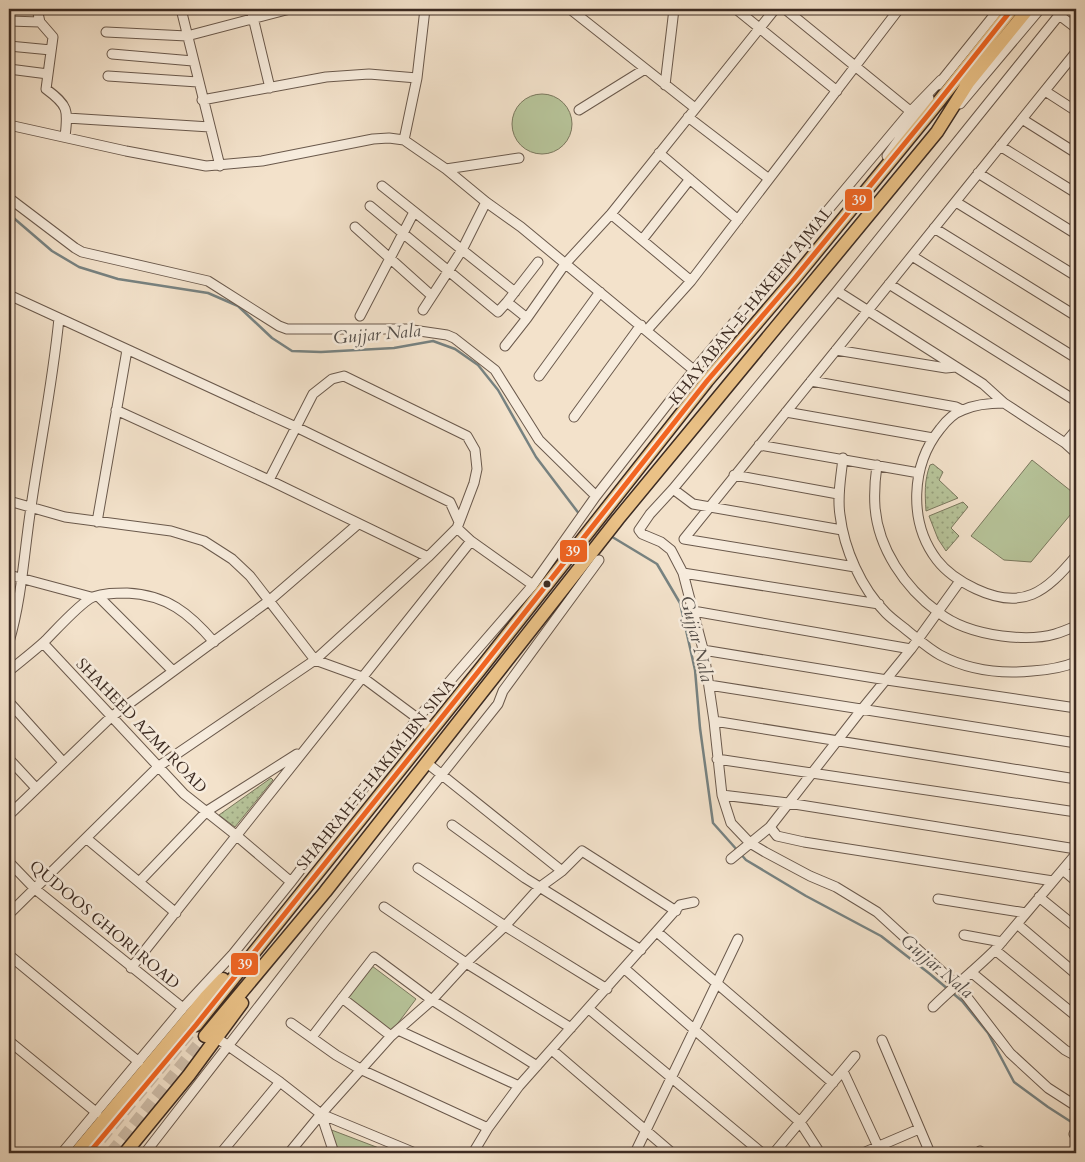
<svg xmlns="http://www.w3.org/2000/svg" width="1085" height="1162" viewBox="0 0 1085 1162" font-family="Cardo,serif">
	<defs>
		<pattern id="grass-dots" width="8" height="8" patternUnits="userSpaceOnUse" patternTransform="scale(1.25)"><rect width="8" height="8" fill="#b7c49a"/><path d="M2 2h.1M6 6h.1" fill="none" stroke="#969f7d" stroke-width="1.8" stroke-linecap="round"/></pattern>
	</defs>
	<rect width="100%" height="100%" fill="#f3e2cb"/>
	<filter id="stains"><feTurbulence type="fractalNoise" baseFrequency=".004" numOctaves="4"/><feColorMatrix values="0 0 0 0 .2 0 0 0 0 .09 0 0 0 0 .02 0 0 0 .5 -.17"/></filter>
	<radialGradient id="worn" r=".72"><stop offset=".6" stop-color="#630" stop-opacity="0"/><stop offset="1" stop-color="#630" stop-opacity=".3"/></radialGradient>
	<path fill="url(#grass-dots)" stroke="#7a785e" d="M933 464 943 472 939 480 958 498 926 511C925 494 924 481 930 465Z
		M963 502 968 507 951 528 959 536 946 551 938 539 929 516Z
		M271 778 273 780 235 827 219 815Z"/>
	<path fill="#b7c49a" stroke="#7a785e" d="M512 124a30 30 0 1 1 60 0a30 30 0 1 1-60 0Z
		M1032 460 1076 495V508L1031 562 1004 560 971 536Z
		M372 966 416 999 392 1031 348 998Z
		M329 1129 392 1153H337Z"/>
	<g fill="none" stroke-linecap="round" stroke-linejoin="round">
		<path stroke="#778281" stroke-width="2.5" d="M9 214 52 251 79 267 118 279 208 293 238 306 272 338 292 351 321 352 394 348 433 341 455 349 478 365 498 390 536 457 580 515
			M609 535 657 564 680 603 695 670 700 728 713 823 746 860 806 896 881 936 930 974 962 1001 988 1033 1014 1082 1048 1107 1076 1125"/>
		<path stroke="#cebda9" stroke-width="12" stroke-dasharray="12 6" stroke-linecap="butt" d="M89 1153 196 1025
			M111 1153 205 1036"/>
		<defs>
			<path id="minor" d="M37 9 40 22
				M181 9 220 166
				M251 9 270 88
				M570 9 695 108
				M736 9 837 91
				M785 9 915 115
				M1064 9 837 291 673 489 650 514 639 530 642 534 661 542 671 550 683 573 704 653 714 721 722 795 731 823 750 843 765 852 810 876 836 887 877 912 960 988 1010 1053 1048 1088 1076 1106
				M1059 15 1076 28
				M9 21 40 22 53 37 46 89C69 106 68 110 65 137
				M106 32 187 36 290 9
				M9 46 51 50
				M112 54 193 61
				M9 69 48 74
				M108 76 198 82
				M665 85 674 9
				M938 85 999 9
				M1045 91 1076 111
				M202 100 326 77 369 74 417 78
				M960 104 1040 9
				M579 110 645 69
				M688 117 769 179
				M67 118 210 127
				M1022 119 1076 153
				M9 125 126 151 206 166 262 161 373 139 389 138 404 140 446 169 486 202 521 227 707 381
				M404 140 417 78 425 9
				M1000 146 1076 193
				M659 153 738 220
				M887 156 929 98
				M446 169 519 158
				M978 173 1076 234
				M382 186 515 292
				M9 198 75 248 82 252 208 281 279 326 287 329H406L447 335 454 338 495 370 539 440 596 496
				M956 202 1076 276
				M370 206 498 312 507 302
				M611 214 691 281
				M355 227 432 296
				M934 228 1076 316
				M642 240 690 179
				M912 256 1076 358
				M889 284 1076 401
				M837 291 983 384 1004 403 1065 443 1076 453
				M9 295 296 427 450 502 459 522
				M423 310 462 250 486 202
				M360 316 414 212
				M527 318 507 302 538 262
				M647 330 691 281 899 9
				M505 346 527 318 565 264 611 214 775 9
				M836 350 946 368 956 367
				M539 376 600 292
				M811 381 956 407 962 410
				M1004 403C990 403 976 404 963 410 954 413 946 421 940 429 911 465 908 522 937 560 947 573 961 582 976 589 1023 611 1046 592 1076 556
				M116 410 269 480 428 557
				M786 412 933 438
				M574 417 641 325
				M1065 443 1076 430
				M759 445 919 473
				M843 458C841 477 837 496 840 515 844 549 861 588 886 613 893 620 902 626 909 632 919 640 929 649 940 655 968 670 1001 674 1032 671 1047 670 1062 668 1076 662
				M877 465C875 479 874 493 875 507 878 548 905 588 938 612 955 626 980 633 1002 636 1018 638 1038 639 1055 634 1062 632 1069 629 1076 626
				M734 475 838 494
				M673 489 693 504 842 530
				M9 501 65 517 171 531 204 541 232 559 250 576 315 660 362 677 432 729
				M97 522 127 350
				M457 528 471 541 533 585
				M855 567 684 539 1076 52
				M683 573 879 604
				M9 575 91 597
				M98 596 173 671
				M693 611 911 649
				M9 642C22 598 24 552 31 507 40 444 53 381 59 318
				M43 643 184 794 237 836 291 882
				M703 650 887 680 1076 708
				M9 671C21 661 33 652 45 641 55 631 81 602 93 597 104 593 115 593 127 593 167 595 189 613 214 642
				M709 685 1076 743
				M9 702 63 762
				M714 721 1076 779
				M9 759 36 788
				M717 759 1076 812
				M427 763 562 871
				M722 795 788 803 1076 849
				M9 815 111 717 270 600 358 524
				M452 825 525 878 641 950
				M770 827 777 836 804 842 1053 881
				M86 838 176 913
				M731 859 770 827 862 709 911 649 960 581
				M9 862 35 889 183 1008
				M418 868 505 926 607 989
				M1063 870 1076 881
				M139 882 207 811 297 754
				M1039 897 1076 927
				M938 899 1026 913
				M384 907 466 963 571 1028
				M9 914 159 766 315 660 428 557 457 528 474 483 477 469 475 450 467 436 344 376 332 379 313 394 269 480
				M1017 924 1076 974
				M657 932 833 1083
				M964 935 1002 942
				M995 950 1076 1016
				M9 955 139 1062
				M131 968 471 541
				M625 969 800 1122 820 1153
				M971 972 1065 1050 1076 1056
				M342 998 391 1036
				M933 1007C953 987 975 970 995 950L1076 854
				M589 1009 762 1153
				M291 1023 336 1055 362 1070 488 1128
				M398 1030 519 1086
				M312 1037 374 957 432 1000 537 1066
				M217 1038 280 1082 321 1114 415 1153
				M882 1040 930 1153
				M9 1041 97 1113
				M552 1050 672 1153
				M843 1071 881 1153
				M321 1114 334 1153
				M1074 1134 1076 1130
				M980 1151 981 1153
				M62 1153 183 1008 233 954 291 882 417 719 533 585 596 496 694 370 910 112 941 80
				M145 1153 325 921 498 704 503 691 599 560
				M221 1153 280 1082
				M289 1153 321 1114 391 1036 432 1000 466 963 505 926 540 887 562 871 582 851 676 911
				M473 1153 488 1128 519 1086 680 905 694 902
				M635 1153 738 939
				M774 1153 855 1056
				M863 1153 919 1129"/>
			<path id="highway" d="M196 1025 478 672 707 381 794 279 928 115 1012 9
				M205 1036 325 892 618 519 937 132 968 83 1028 9
				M76 1153 205 998 223 979
				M125 1153 189 1075 242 1003"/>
		</defs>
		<use href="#minor" stroke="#6a594c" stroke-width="11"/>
		<use href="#highway" stroke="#3c2b22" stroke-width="15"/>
		<use href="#minor" stroke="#f7ecdd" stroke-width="9"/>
		<use href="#highway" stroke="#eac186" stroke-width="12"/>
		<defs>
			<path id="bus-1" d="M89 1153 196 1025 478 672 707 381 794 279 928 115 1012 9"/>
		</defs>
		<use href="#bus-1" stroke="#f7ecdd" stroke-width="9"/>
		<use href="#bus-1" stroke="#f26522" stroke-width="5"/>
	</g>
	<circle fill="#3c2b22" stroke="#f7ecdd" stroke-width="2" cx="547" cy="584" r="4.5"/>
	<g text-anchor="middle" stroke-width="5" stroke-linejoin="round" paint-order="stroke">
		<g font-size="16" fill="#3c2b22" stroke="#f7ecdd">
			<text transform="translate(750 305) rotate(-51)" y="6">KHAYABAN-E-HAKEEM AJMAL</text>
			<text transform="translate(142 725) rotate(46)" y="6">SHAHEED AZMI ROAD</text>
			<text transform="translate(375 774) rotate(-51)" y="6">SHAHRAH-E-HAKIM IBN SINA</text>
			<text transform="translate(105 924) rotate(40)" y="6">QUDOOS GHORI ROAD</text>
		</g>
		<g font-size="18" font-style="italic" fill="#554f4a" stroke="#f7ecdd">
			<text transform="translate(377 334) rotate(-5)" y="6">Gujjar Nala</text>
			<text transform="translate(697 639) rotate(76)" y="6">Gujjar Nala</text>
			<text transform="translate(937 966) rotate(40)" y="6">Gujjar Nala</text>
		</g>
	</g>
	<g stroke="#f7ecdd" stroke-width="2">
		<rect x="844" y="188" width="29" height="24" rx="5" fill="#f26522"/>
		<rect x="559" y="539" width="29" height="24" rx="5" fill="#f26522"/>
		<rect x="230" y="952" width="29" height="24" rx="5" fill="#f26522"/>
	</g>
	<g font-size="14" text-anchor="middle" font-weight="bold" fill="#fff">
		<text x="859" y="205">39</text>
		<text x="573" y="556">39</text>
		<text x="245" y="969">39</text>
	</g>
	<rect width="1085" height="1162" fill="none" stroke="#f3e2cb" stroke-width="30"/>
	<rect x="10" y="10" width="1065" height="1142" fill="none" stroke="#3c2b22" stroke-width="2.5"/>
	<rect x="15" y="15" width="1055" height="1132" fill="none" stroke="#3c2b22"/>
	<rect width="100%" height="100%" filter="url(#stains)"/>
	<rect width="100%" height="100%" fill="url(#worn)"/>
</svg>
